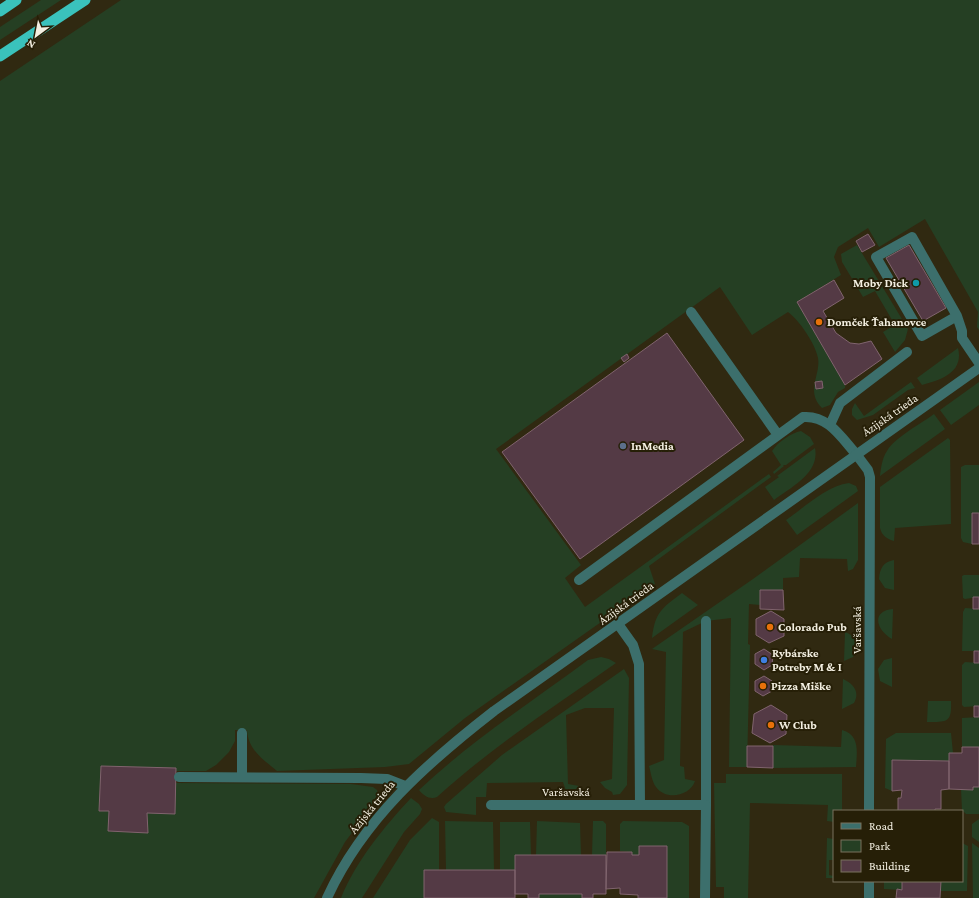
<svg xmlns="http://www.w3.org/2000/svg" width="979" height="898" viewBox="0 0 979 898" font-family="'Crimson Pro',serif">
	<rect width="100%" height="100%" fill="#302911"/>
	<path fill="#253f23" d="M41 0H61L0 40V27Z
		M121 0H979V330L977 327 978 312 925 219 879 247 868 228 838 247 834 257 841 275 797 302 845 385V388L838 392 830 405 822 408C805 391 821 375 818 358 815 343 799 320 788 312L752 335 720 287 496 449 581 565 565 578 585 607 769 474 771 477 649 566 655 584 465 718 409 764 385 767 277 771C263 759 248 750 247 730H235V741L229 752 216 765 206 771H176L175 768 101 766 99 811H109V831L148 833 147 813 175 783 351 784 373 787 377 790 379 797 345 842 314 898H0V81Z
		M857 245 908 329 905 340 895 352 883 332 895 325 875 291 863 297 842 262 841 254Z
		M958 348C964 372 942 380 922 385L917 378Z
		M911 382 915 388 908 390 873 415 857 420 852 415V409L855 403 864 416Z
		M979 382V405L951 425 940 410Z
		M934 414 945 429 880 476C881 468 882 458 887 451 894 438 922 423 934 414Z
		M801 431 810 437 814 444 786 465H783L784 466 774 474 773 472 781 465 772 451C778 442 791 433 801 431Z
		M948 438 950 440 951 524 895 528 894 541C887 539 882 536 880 528V487Z
		M815 448C820 473 791 487 774 500L765 487 779 477 777 476Z
		M965 465H979V513L972 514V544L963 542 961 538V467Z
		M849 483 856 486 858 491 797 535 786 520C805 507 826 486 849 483Z
		M858 503V560L853 569 848 571 847 559 800 558 799 577 783 578V590H760V605L749 604 748 644 750 645 747 767H729L731 618 706 621 683 632 680 766 684 767 685 779 695 781C690 796 666 801 656 787 652 782 651 773 649 766L664 760 666 652 652 649 753 579Z
		M894 560V590L885 588 879 579C880 568 883 562 894 560Z
		M964 575H979V597L965 599 963 598 962 576Z
		M682 593 698 605 652 638C655 612 662 608 682 593Z
		M965 608 979 609V651H962L963 612Z
		M893 609V610L892 639C877 631 870 611 893 609Z
		M845 632C857 636 858 647 853 657L844 661Z
		M601 657 609 659 616 663C555 706 492 747 437 797 430 800 424 796 419 790 471 741 530 703 588 660Z
		M892 658V687L880 681 878 669 884 660Z
		M965 662 979 663V706L964 707 962 705V665Z
		M624 669 629 678 627 785 620 794 613 795 612 792 605 788 600 782 612 779 614 708H585L566 715 568 784 579 786 568 797 563 782 487 783 486 797H476V815L446 812 444 807 446 804 502 755Z
		M843 679C854 684 860 692 854 703L842 709Z
		M928 701H951C952 723 947 722 927 722Z
		M979 717V747H962V718Z
		M842 730C860 735 857 752 856 767L773 768V745L841 747Z
		M896 733H951L953 753 949 761 893 760 892 791 885 788 886 739Z
		M726 774H842V811H834V822L827 821 828 805 750 803 748 898H724V887H716L714 783H726Z
		M973 787H979V814H966L962 810 961 789 973 790Z
		M411 798 419 804 422 809 420 814 404 832 362 898H341C356 861 384 827 411 798Z
		M432 818 439 822V870H425L424 898H373L410 840Z
		M979 819V842L972 837V824Z
		M445 821 493 822 494 870H446Z
		M537 821 580 823 581 855H536Z
		M593 821H603L606 824V855H592Z
		M623 821 682 822 689 826V898H667V846H639V855H632L631 852 620 851V824Z
		M500 822H530L531 855H515V870H500Z
		M827 838 834 839V860H829V875L834 876V878H826Z
		M962 843 968 846 967 891H941V881H962Z
		M972 843 979 848V898H973Z
		M884 881H902V890L884 889Z
		M539 894H582V898H539Z"/>
	<path fill="#543a45" stroke="#80646e" d="M868 234 875 245 862 252 856 241Z
		M909 245 946 308 923 321 886 258Z
		M834 280 844 298 823 311 836 333 850 343 859 344 871 341 882 359 845 385 797 302Z
		M667 333 744 440 580 559 502 452Z
		M627 354 629 358 624 362 621 358Z
		M822 381 823 388 816 389 815 382Z
		M972 513H979V544H972Z
		M760 590H783L784 610 760 609Z
		M973 597H979V609H973Z
		M771 611 784 619V636L769 643 756 635V619Z
		M764 649 773 655 772 665 764 670 755 664V654Z
		M974 651H979V663H974Z
		M764 676 772 681V691L763 696 755 691V681Z
		M771 705 787 715 786 734 770 743 752 733 754 714Z
		M974 706H979V717H974Z
		M747 746H773V768L747 767Z
		M962 747H979V787H973V790L949 789V753H962Z
		M892 760 949 761V789L941 790V809H935V811H898V798H901L902 790 892 791Z
		M101 766 176 768 175 814 147 813 148 833 108 831 109 811H99Z
		M639 846H667V898H638V895L620 894V888L606 889 607 852H632V855H639Z
		M515 855H606V894H593V898H582V894H539V898H528V894H515Z
		M424 870H515V898H424Z
		M902 881H941L940 898H896L897 889 902 890Z"/>
	<g fill="none" stroke-linecap="round" stroke-linejoin="round">
		<path stroke="#3c6f6c" stroke-width="10" d="M912 237 957 316 922 336 876 257Z
			M691 312 778 435
			M957 316 962 331V338L979 363
			M830 425 840 403 907 352
			M579 580 803 417C828 415 841 437 856 454
			M242 733V777
			M179 777 361 778 387 779 405 786
			M706 805V621"/>
		<path stroke="#3c6f6c" stroke-width="10" d="M856 454 868 470 870 477 869 811
			M618 624 633 645 639 664 640 805H706L705 898
			M491 805H640
			M869 898V881"/>
		<path stroke="#3c6f6c" stroke-width="10" d="M327 898C363 819 427 763 494 711L979 368"/>
		<path stroke="#3ac2bc" stroke-width="11" d="M0 11 16 0
			M0 56 85 0"/>
	</g>
	<circle fill="#0f9aa8" stroke="#261f07" stroke-width="1.5" cx="916" cy="283" r="4"/>
	<g fill="#e8710a" stroke="#261f07" stroke-width="1.5">
		<circle cx="819" cy="322" r="4"/>
		<circle cx="770" cy="627" r="4"/>
		<circle cx="763" cy="686" r="4"/>
		<circle cx="771" cy="725" r="4"/>
	</g>
	<circle fill="#5c6f8a" stroke="#261f07" stroke-width="1.5" cx="623" cy="446" r="4"/>
	<circle fill="#3f7fe0" stroke="#261f07" stroke-width="1.5" cx="764" cy="660" r="4"/>
	<g text-anchor="middle" stroke-width="4" stroke-linejoin="round" paint-order="stroke">
		<g font-size="12" font-weight="bold" fill="#f3efe1" stroke="#261f07" text-anchor="start">
			<text x="908" y="287" text-anchor="end">Moby Dick</text>
			<text x="827" y="326">Domček Ťahanovce</text>
			<text x="631" y="450">InMedia</text>
			<text x="778" y="631">Colorado Pub</text>
			<text x="772" y="657">Rybárske<tspan x="772" dy="14">Potreby M &amp; I</tspan></text>
			<text x="771" y="690">Pizza Miške</text>
			<text x="779" y="729">W Club</text>
		</g>
		<g font-size="12" fill="#f3efe1" stroke="#261f07">
			<text transform="translate(890 415) rotate(-35)" y="4">Ázijská trieda</text>
			<text transform="translate(626 603) rotate(-36)" y="4">Ázijská trieda</text>
			<text transform="translate(857 630) rotate(-90)" y="4">Varšavská</text>
			<text x="566" y="796">Varšavská</text>
			<text transform="translate(372 807) rotate(-51)" y="4">Ázijská trieda</text>
		</g>
	</g>
	<rect x="833" y="810" width="130" height="72" fill="#261f07" stroke="#78725e"/>
	<rect x="841" y="823" width="20" height="6" fill="#3c6f6c" stroke="#78725e"/>
	<text x="869" y="830" font-size="12" fill="#f3efe1">Road</text>
	<rect x="841" y="840" width="20" height="12" fill="#253f23" stroke="#78725e"/>
	<text x="869" y="850" font-size="12" fill="#f3efe1">Park</text>
	<rect x="841" y="860" width="20" height="12" fill="#543a45" stroke="#78725e"/>
	<text x="869" y="870" font-size="12" fill="#f3efe1">Building</text>
	<g transform="translate(36 36) rotate(212)" stroke="#261f07" stroke-width="3" paint-order="stroke">
	<path d="M0-3L7 15L0 10L-7 15Z" fill="#f3efe1"/>
	<text y="-6" font-size="11" font-weight="bold" text-anchor="middle" fill="#f3efe1">N</text>
	</g>
</svg>
